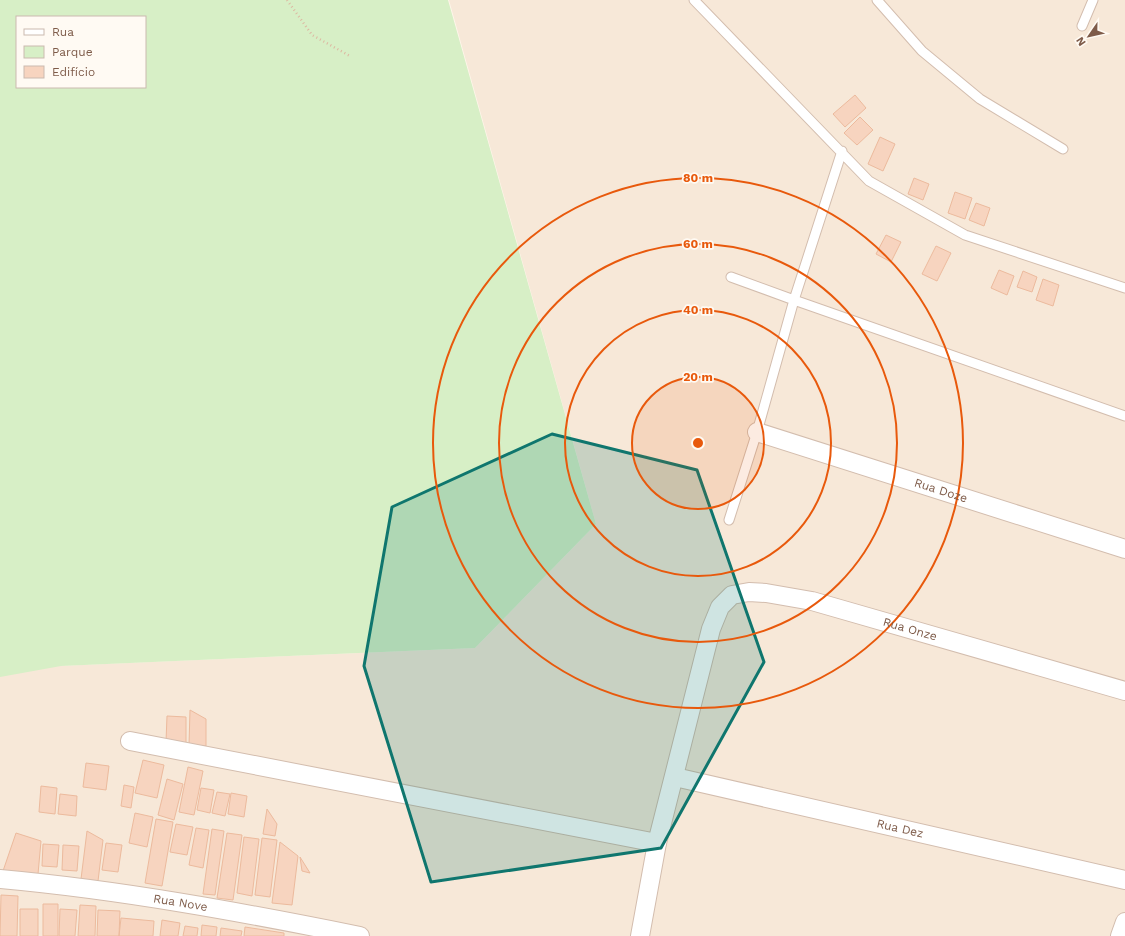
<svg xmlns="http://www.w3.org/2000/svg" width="1125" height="936" viewBox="0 0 1125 936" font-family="'Work Sans',sans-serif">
	<rect width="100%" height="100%" fill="#fef6ea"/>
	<path fill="#f7e8d8" d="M449 0H1125V936H0V674L36 667 475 648 596 524Z"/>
	<path fill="#d7efc6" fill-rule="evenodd" d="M0 0H448L596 524 475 648 61 666 0 677ZM17 17H145V87H17Z"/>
	<path fill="#f7d4bf" stroke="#ecba9d" d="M855 95 866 108 845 127 833 114Z
		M860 117 873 130 857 145 844 133Z
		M880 137 895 144 883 171 868 164Z
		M914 178 929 184 923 200 908 194Z
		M955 192 972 198 965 219 948 213Z
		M976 203 990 208 984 226 969 220Z
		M886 235 901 242 891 262 876 254Z
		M936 246 951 253 937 281 922 274Z
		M999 270 1014 276 1007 295 991 288Z
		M1023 271 1037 277 1032 292 1017 287Z
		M1043 279 1059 285 1053 306 1036 300Z
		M190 710 206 719V746L189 745Z
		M167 716 186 717V743L166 742Z
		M143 760 164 765 157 798 135 793Z
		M86 763 109 766 106 790 83 787Z
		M188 767 203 771 194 815 179 812Z
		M167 779 183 784 174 820 158 815Z
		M124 785 134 787 131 808 121 806Z
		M41 786 57 788 55 814 39 812Z
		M201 788 214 790 210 813 197 810Z
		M217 792 230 794 225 816 212 813Z
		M231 793 247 796 244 817 228 814Z
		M60 794 77 796 76 816 58 814Z
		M267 809 277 824 275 836 263 834Z
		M135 813 153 817 147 847 129 843Z
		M156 819 173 822 162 886 145 883Z
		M176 824 193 827 187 855 170 852Z
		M196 828 209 830 203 868 189 865Z
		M212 829 224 831 215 895 203 894Z
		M87 831 103 840 98 881 81 879Z
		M16 833 41 841 38 874 3 871Z
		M227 833 242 835 233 900 217 898Z
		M244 837 259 839 252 896 237 893Z
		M262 838 277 840 270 897 255 895Z
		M280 842 298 856 292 905 272 903Z
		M106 843 122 845 118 872 102 870Z
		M43 844 59 845 57 867 42 866Z
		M63 845 79 846 77 871 62 870Z
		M300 857 310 873 302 871Z
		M1 895 18 896 17 936H0Z
		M43 904H58V936H43Z
		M80 905 96 906 95 936H78Z
		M20 909H38V936H20Z
		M60 909 77 910 75 936H59Z
		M98 910 120 911 119 936H97Z
		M121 918 154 921 153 936H119Z
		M162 920 180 923 178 936H160Z
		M202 925 217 927 216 936H201Z
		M185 926 198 928 197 936H183Z
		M245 927 284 933V936H244Z
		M221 928 242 931 241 936H220Z"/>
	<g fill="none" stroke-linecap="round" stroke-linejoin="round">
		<defs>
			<path id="lane" d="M694 0 869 181 965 235 1125 288
				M877 0 922 51 980 99 1063 149
				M1082 26 1093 0
				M731 277 794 300 1125 416
				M729 520 757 432 794 300 842 151"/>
			<g id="street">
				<path id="s1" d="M757 432 1125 549"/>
				<path d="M130 741 657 843"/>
				<path id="s2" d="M675 777 1125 880"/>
				<path id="s3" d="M0 879C121 890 241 912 360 936"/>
				<path id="s4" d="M640 936 657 843 711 629 720 607 732 595 749 592 766 593 812 601 1125 691"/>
				<path d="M1120 936 1125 922"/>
			</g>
		</defs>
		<use href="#lane" stroke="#d3bdae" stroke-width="11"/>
		<use href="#street" stroke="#d3bdae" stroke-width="20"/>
		<path stroke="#ddb7a1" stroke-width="2.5" stroke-dasharray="1 3" stroke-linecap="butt" d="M287 0 312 35 350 56"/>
		<use href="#lane" stroke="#fff" stroke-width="9"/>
		<use href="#street" stroke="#fff" stroke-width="18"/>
	</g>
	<path fill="#0f766e" fill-opacity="0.2" stroke="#0f766e" stroke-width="3" stroke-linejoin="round" d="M552 434 697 470 764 662 661 848 431 882 364 666 392 507Z"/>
	<circle cx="698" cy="443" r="66" fill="#e8590c" fill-opacity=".12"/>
	<g fill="none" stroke="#e8590c" stroke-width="2">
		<circle cx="698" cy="443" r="66"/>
		<circle cx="698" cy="443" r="133"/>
		<circle cx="698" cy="443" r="199"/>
		<circle cx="698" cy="443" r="265"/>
	</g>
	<g text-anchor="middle" stroke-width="3.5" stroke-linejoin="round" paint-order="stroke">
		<g font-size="12" fill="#7e5b49" stroke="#fffaf3">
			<text dy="4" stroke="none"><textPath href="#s1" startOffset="193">Rua Doze</textPath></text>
			<text dy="4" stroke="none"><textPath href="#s4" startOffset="539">Rua Onze</textPath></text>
			<text dy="4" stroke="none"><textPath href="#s2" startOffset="231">Rua Dez</textPath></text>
			<text dy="4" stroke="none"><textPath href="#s3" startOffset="182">Rua Nove</textPath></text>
		</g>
	</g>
	<circle cx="698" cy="443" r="6" fill="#e8590c" stroke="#fffaf3" stroke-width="2"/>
	<g font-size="12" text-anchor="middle" font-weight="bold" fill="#e8590c" stroke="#fffaf3" stroke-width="3.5" stroke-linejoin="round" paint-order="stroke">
		<text x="698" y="182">80 m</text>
		<text x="698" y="248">60 m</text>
		<text x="698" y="314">40 m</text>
		<text x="698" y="381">20 m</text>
	</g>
	<rect x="16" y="16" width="130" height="72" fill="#fffaf3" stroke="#cbbaaf"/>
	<rect x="24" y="29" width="20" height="6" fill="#ffffff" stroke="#cbbaaf"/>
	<text x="52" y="36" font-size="12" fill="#7e5b49">Rua</text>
	<rect x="24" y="46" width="20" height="12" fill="#d7efc6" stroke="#cbbaaf"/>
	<text x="52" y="56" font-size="12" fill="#7e5b49">Parque</text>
	<rect x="24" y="66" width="20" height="12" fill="#f7d4bf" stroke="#cbbaaf"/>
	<text x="52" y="76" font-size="12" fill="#7e5b49">Edifício</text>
	<g transform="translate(1089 36) rotate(236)" stroke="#fffaf3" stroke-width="3" paint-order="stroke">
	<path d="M0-3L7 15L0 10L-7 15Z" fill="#7e5b49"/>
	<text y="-6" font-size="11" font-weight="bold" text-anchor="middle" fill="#7e5b49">N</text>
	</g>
</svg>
